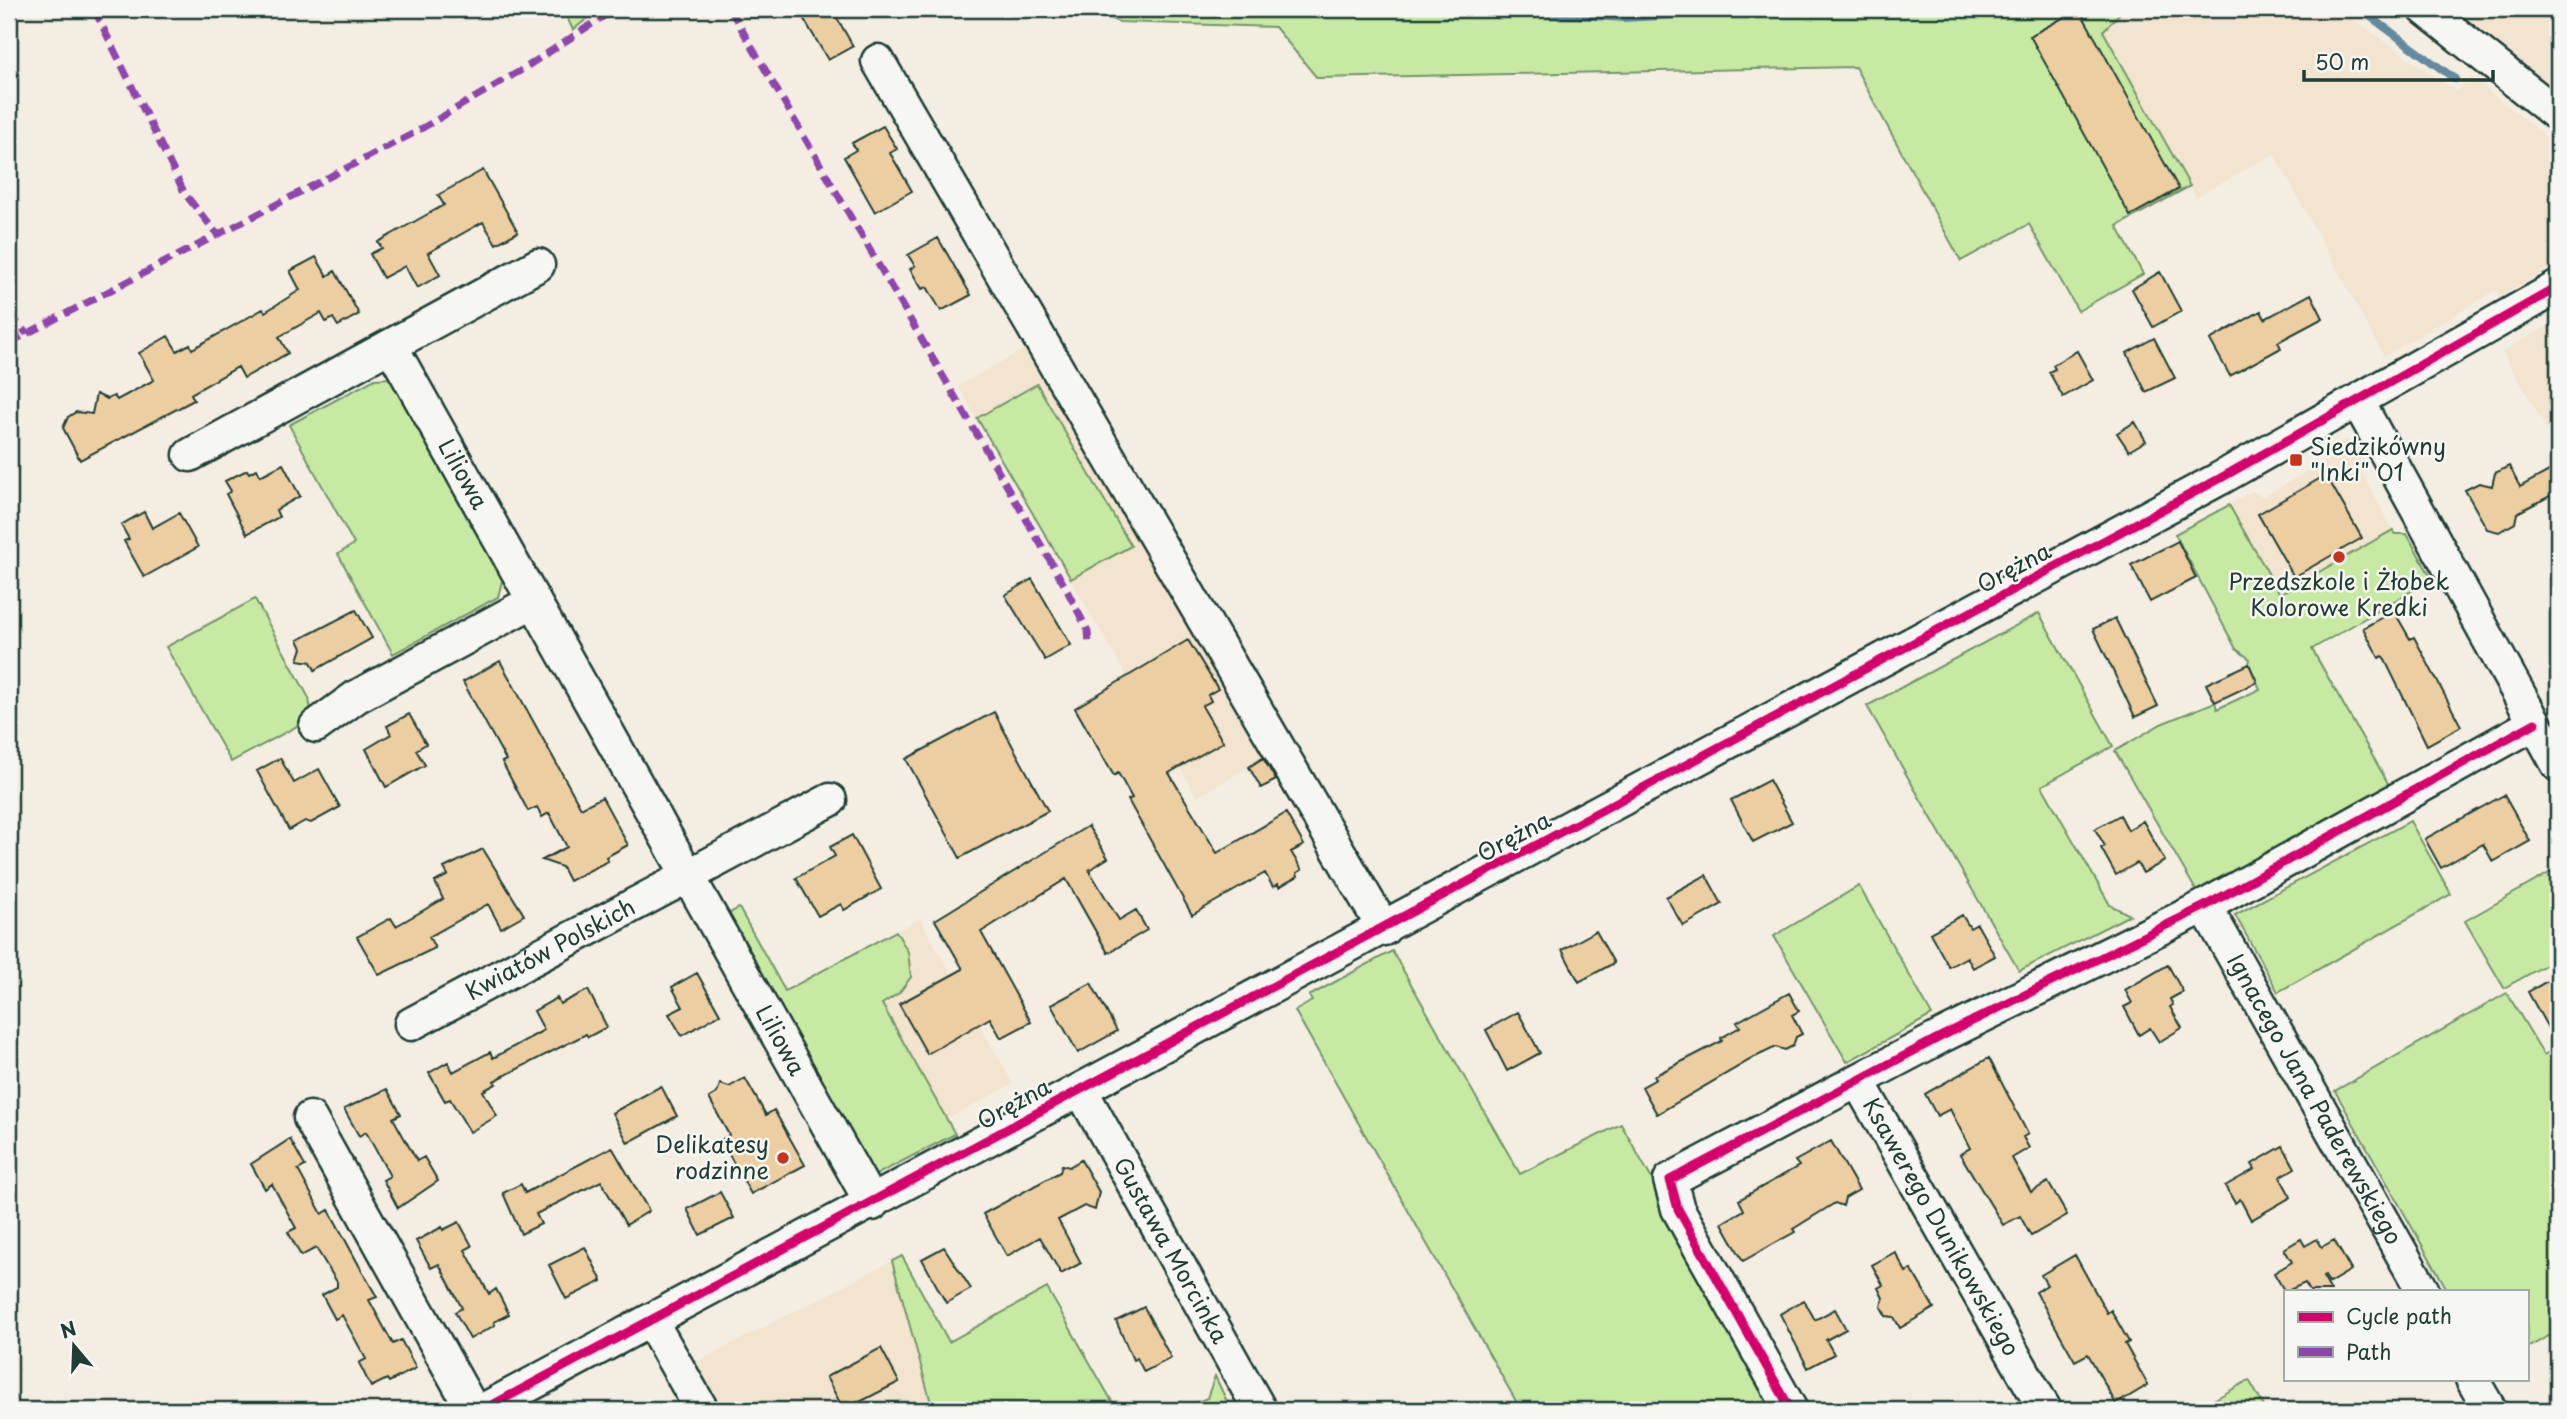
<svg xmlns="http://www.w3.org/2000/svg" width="2567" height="1419" viewBox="0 0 2567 1419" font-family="'Playpen Sans',sans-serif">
	<rect width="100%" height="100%" fill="#f4eee2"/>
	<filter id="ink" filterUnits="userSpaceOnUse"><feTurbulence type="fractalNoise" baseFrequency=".0143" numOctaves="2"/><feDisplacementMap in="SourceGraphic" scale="14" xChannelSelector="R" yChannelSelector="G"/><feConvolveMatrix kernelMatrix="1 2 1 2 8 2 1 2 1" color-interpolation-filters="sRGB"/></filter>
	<g filter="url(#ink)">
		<path fill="#f2e4ce" d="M2124 9H2338L2456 91 2471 77 2558 146V264L2500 296 2495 291 2384 356 2274 154 2196 197 2103 31Z
			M2447 9H2558V98Z
			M2558 320V448L2502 352Z
			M1031 345 1269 755 1197 797 958 386Z
			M2345 440 2356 442 2364 459 2359 467 2395 534H2407L2432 579 2312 649 2229 505 2253 491 2263 497 2329 459 2331 448Z
			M920 918 1013 1084 945 1120 854 955Z
			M892 1261 933 1410H721L695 1363Z"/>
		<path fill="#c7eaa3" stroke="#73946c" stroke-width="2" d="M563 9H599L573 30Z
			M1084 9H2124L2103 31 2190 186 2117 226 2143 274 2078 311 2029 224 1961 261 1855 67 1317 78 1275 27 1119 22Z
			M391 378 404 393 503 577 498 597 393 654 338 554 354 544 289 425 375 379Z
			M1037 384 1131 546 1071 579 977 418Z
			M2229 505 2280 594 2393 530 2395 534H2407L2432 579 2312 649 2389 785 2197 892 2115 751 2161 724 2215 702 2217 709 2260 689 2249 664 2250 659 2236 649 2175 534Z
			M255 599 309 698 312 718 231 762 166 647Z
			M2039 613 2113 746 2042 786 2110 905 2130 915 2019 971 1867 706Z
			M2410 821 2451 894 2278 992 2235 915Z
			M2558 868V958L2504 988 2465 921Z
			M1859 886 1932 1015 1847 1062 1774 936Z
			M739 908 785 991 896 931 908 952 911 977 899 993 882 1004 955 1134 872 1177 722 917Z
			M1392 951 1520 1174 1621 1124 1781 1410H1521L1295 1011 1312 1001 1309 996Z
			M2507 993 2544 1055 2558 1047V1331L2527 1348V1291H2448L2335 1091Z
			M902 1256 949 1342 1047 1288 1117 1410H933L892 1261Z
			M1215 1376 1231 1410H1179L1207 1398Z
			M2249 1380 2266 1410H2196Z"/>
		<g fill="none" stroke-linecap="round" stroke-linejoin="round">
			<path stroke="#628ba1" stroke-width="8" d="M1489 9 1624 18 1778 9
				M2360 9 2455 79"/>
		</g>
		<path fill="#edcea0" stroke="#1f3d34" stroke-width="2" d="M798 9H832L853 46 828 60Z
			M2079 9 2179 189 2130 216 2030 36Z
			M883 126 897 149 890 153 912 191 875 212 844 157 856 150 852 143Z
			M483 170 518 232 496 244 483 222 428 253 440 275 417 288 405 266 383 278 370 254 382 248 378 242 444 205 438 195Z
			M938 238 971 295 941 311 927 287 922 289 910 269 915 266 908 255Z
			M316 257 327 276 335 271 359 314 338 326 333 318 326 322 321 313 279 337 288 353 244 378 238 367 191 394 194 400 80 460 63 428 68 417 76 412 92 414 96 394 107 399 114 396 117 400 154 380 139 353 168 336 177 351 190 344 192 349 263 309 265 312 300 290 290 271Z
			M2160 272 2181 311 2153 327 2132 289Z
			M2311 294 2323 318 2278 342 2281 348 2230 376 2210 340 2261 311 2265 319Z
			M2154 338 2175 378 2146 392 2127 353Z
			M2077 351 2093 380 2063 397 2049 372 2055 369 2053 365Z
			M2135 422 2146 441 2129 451 2117 433Z
			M283 464 300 496 276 510 279 517 247 534 226 494 231 491 225 481 247 470 249 473 257 469 260 476Z
			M2509 466 2520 487 2558 466V492L2517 513 2515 523 2499 532 2487 529 2465 490 2479 483 2492 486 2495 473Z
			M2326 475 2362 538 2294 577 2258 514Z
			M144 512 152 528 179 513 198 547 144 577 124 541 129 539 121 525Z
			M2178 541 2196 578 2150 602 2131 565Z
			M1032 579 1071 645 1045 660 1005 595Z
			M356 610 372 638 315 670 311 662 298 660 302 648 298 640Z
			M2394 611 2410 639 2414 637 2461 726 2427 745 2383 656 2379 658 2363 628Z
			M2115 618 2158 706 2135 717 2093 629Z
			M1188 640 1218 689 1208 695 1211 701 1202 706 1223 742 1169 773 1217 853 1286 813 1304 845 1291 852 1302 870 1297 873 1298 876 1279 887 1278 884 1273 887 1265 873 1192 915 1128 800 1132 798 1118 773 1114 776 1075 708Z
			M500 661 581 808 602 797 628 845 606 857 608 861 569 881 562 867 542 860 567 847 549 813 542 817 537 807 528 811 502 762 506 760 463 682Z
			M2249 664 2257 682 2215 702 2206 684Z
			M994 712 1048 811 960 858 906 759Z
			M409 714 426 744 416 750 425 765 386 787 366 749 391 734 387 726Z
			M280 758 294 783 319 769 340 807 311 823 305 821 289 830 257 771Z
			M1263 758 1276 780 1261 788 1249 767Z
			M1769 780 1792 822 1753 842 1731 800Z
			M2504 795 2530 841 2493 862 2483 844 2441 868 2425 839Z
			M2120 815 2128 830 2143 821 2165 861 2143 873 2137 863 2116 875 2101 848 2105 846 2095 829Z
			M1088 826 1108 858 1089 870 1119 920 1136 910 1147 930 1108 953 1066 879 981 932 1031 1022 1001 1038 990 1018 927 1054 899 1004 963 969 935 920Z
			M852 835 881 889 844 910 841 904 818 916 796 878 835 856 830 847Z
			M483 849 524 915 501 928 488 904 429 937 435 948 379 975 357 937 391 918 396 926 443 899 435 882 448 875 444 868Z
			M1706 875 1722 904 1683 926 1666 897Z
			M1962 915 1970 928 1977 924 1995 956 1973 968 1967 957 1949 967 1930 933Z
			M1596 931 1614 963 1579 982 1562 950Z
			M2168 965 2183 992 2170 999 2173 1005 2170 1007 2182 1028 2159 1042 2150 1028 2139 1035 2124 1007 2132 1003 2125 990Z
			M697 973 720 1014 682 1036 669 1014 683 1007 672 987Z
			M2558 975V1046L2528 992Z
			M1091 983 1117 1031 1078 1053 1051 1005Z
			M588 990 607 1027 588 1037 586 1034 494 1081 496 1084 483 1091 497 1116 470 1132 450 1099 445 1101 429 1073 448 1062 453 1072 490 1052 493 1058 544 1030 534 1011 557 998 560 1004Z
			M1789 993 1799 1011 1792 1015 1802 1034 1796 1037 1793 1046 1785 1050 1776 1047 1755 1057 1657 1114 1642 1087 1656 1079 1654 1076 1722 1041 1721 1038 1740 1027 1737 1022Z
			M1518 1012 1540 1053 1507 1071 1486 1030Z
			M1989 1058 2028 1134 2023 1137 2029 1148 2012 1158 2031 1192 2048 1182 2067 1215 2031 1236 2020 1216 2003 1225 1960 1154 1970 1148 1950 1109 1937 1116 1925 1094Z
			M745 1078 766 1115 774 1110 805 1165 751 1194 721 1140 729 1135 709 1098 717 1093 720 1084 729 1087Z
			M661 1086 677 1116 628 1143 612 1113Z
			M387 1089 401 1114 393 1118 417 1161 424 1157 438 1181 398 1208 383 1180 390 1176 366 1132 359 1136 344 1109Z
			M290 1139 305 1166 298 1170 322 1214 329 1210 361 1269 377 1297 369 1300 393 1344 401 1340 416 1368 389 1382 387 1379 371 1387 359 1363 366 1359 342 1315 335 1319 322 1295 337 1287V1282L316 1248 301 1256 288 1232 296 1228 272 1184 265 1189 251 1164Z
			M1831 1141 1859 1190 1845 1198 1843 1206 1835 1203 1793 1229 1795 1232 1743 1261 1722 1223 1744 1210 1739 1200 1799 1166 1795 1161Z
			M2283 1146 2295 1168 2280 1177 2291 1197 2251 1220 2240 1199 2235 1203 2225 1186 2255 1169 2252 1164Z
			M612 1147 649 1211 626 1225 601 1181 536 1214 541 1224 521 1234 503 1193 521 1184 525 1193Z
			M1081 1160 1099 1192 1095 1210 1084 1206 1058 1220 1081 1263 1061 1274 1040 1237 1007 1256 983 1214 1060 1172 1062 1165 1069 1167Z
			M720 1192 734 1218 700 1235 687 1209Z
			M459 1222 472 1246 465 1250 489 1294 496 1289 509 1314 494 1322 495 1325 470 1339 455 1312 462 1308 439 1264 431 1268 416 1241 442 1227 443 1230Z
			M2301 1239 2305 1246 2317 1239 2322 1247 2334 1240 2351 1270 2329 1283 2325 1276 2323 1277 2331 1291H2310L2305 1283 2285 1292 2274 1273 2292 1262 2284 1249Z
			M585 1247 602 1281 566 1299 549 1265Z
			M944 1247 971 1289 946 1303 922 1259Z
			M1895 1252 1906 1272 1911 1269 1934 1308 1900 1328 1894 1317 1886 1316 1881 1307 1883 1298 1878 1288 1883 1285 1872 1265Z
			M2075 1255 2107 1313 2111 1310 2129 1342 2125 1344 2148 1385 2116 1404 2088 1354 2075 1361 2036 1292 2047 1285 2041 1275Z
			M1804 1300 1815 1320 1835 1309 1846 1329 1826 1340 1834 1354 1808 1368 1780 1314Z
			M1144 1307 1171 1358 1144 1372 1137 1358 1133 1360 1116 1321Z
			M881 1348 899 1382 844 1410 826 1377Z"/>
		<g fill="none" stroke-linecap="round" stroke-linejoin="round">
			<defs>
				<g id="minor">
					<path d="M2425 9 2558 115"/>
					<path d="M878 61 1384 929"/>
					<path id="s1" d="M391 346 872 1204"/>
					<path d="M2358 402 2558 765"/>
					<path d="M190 455 538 265"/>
					<path d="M316 726 356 697 532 602"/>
					<path id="s2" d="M2205 906 2423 1291"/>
					<path id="s3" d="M411 1024 830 800"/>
					<path id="s4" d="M1858 1081 2045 1410"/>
					<path id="s5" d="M1081 1090 1260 1410"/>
					<path d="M310 1118 473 1410"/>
					<path d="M651 1321 702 1410"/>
					<path d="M2472 1379 2490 1410"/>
					<path d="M483 1410 2219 479 2558 287"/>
					<path d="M1791 1410 1678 1209 1670 1180 1940 1037 2205 906 2535 723"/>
				</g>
			</defs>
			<use href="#minor" stroke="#1f3d34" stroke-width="37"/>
			<use href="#minor" stroke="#f6f6f2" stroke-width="32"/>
			<path stroke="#1f3d34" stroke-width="5" d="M2544 9 2558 20"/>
			<path stroke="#8e44ad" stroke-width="7" stroke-dasharray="14 7" stroke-linecap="butt" d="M94 9 185 194 218 235
				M730 9 1062 581 1088 631 1089 644
				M9 313 27 334
				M9 343 414 133 520 71 615 9"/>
			<defs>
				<path id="cycleway" d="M483 1410 2219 479 2558 287
					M1791 1410 1678 1209 1670 1180 1940 1037 2205 906 2535 723"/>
			</defs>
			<use href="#cycleway" stroke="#f6f6f2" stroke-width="13"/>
			<use href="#cycleway" stroke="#d6006c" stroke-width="9"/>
		</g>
	</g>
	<g fill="#c8321e" stroke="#f6f6f2" stroke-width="2.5">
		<rect x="2289" y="453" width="14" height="14" rx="3.5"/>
		<circle cx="2339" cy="557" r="7"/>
		<circle cx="783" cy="1158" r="7"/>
	</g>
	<g text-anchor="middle" stroke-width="5" stroke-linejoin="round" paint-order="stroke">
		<g font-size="23" fill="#1f3d34" stroke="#f6f6f2" text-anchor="start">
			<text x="2310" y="455">Siedzikówny<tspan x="2310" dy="26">"Inki" 01</tspan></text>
			<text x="2339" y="590" text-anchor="middle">Przedszkole i Żłobek<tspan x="2339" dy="26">Kolorowe Kredki</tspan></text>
			<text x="769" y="1153" text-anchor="end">Delikatesy<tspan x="769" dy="26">rodzinne</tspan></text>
		</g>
		<g font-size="23" fill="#1f3d34" stroke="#f6f6f2">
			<text dy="8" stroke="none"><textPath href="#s1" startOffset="147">Liliowa</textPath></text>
			<text transform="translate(2014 568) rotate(-28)" y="8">Orężna</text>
			<text transform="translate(1514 837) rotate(-28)" y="8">Orężna</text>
			<text dy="8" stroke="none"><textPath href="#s3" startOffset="158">Kwiatów Polskich</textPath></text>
			<text dy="8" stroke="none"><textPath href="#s1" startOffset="796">Liliowa</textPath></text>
			<text dy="8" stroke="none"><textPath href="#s2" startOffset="222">Ignacego Jana Paderewskiego</textPath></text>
			<text transform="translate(1014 1104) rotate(-29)" y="8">Orężna</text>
			<text dy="8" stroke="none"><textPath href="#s4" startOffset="168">Ksawerego Dunikowskiego</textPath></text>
			<text dy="8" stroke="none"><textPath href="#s5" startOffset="184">Gustawa Morcinka</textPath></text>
		</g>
	</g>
	<rect width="2567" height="1419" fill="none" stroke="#f6f6f2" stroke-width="35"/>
	<rect x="18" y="18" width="2532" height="1384" fill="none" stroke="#1f3d34" stroke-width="2.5" filter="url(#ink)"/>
	<rect x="2284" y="1290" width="245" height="91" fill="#f6f6f2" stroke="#a0aca6" stroke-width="2"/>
	<rect x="2298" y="1312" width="35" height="10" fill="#d6006c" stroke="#a0aca6" stroke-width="2"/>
	<text x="2346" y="1324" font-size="21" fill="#1f3d34">Cycle path</text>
	<rect x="2298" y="1347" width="35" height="10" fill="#8e44ad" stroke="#a0aca6" stroke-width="2"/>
	<text x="2346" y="1360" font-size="21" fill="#1f3d34">Path</text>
	<g transform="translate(74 1346) rotate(341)" stroke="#f6f6f2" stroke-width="5" paint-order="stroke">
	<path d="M0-5L12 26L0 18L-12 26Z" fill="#1f3d34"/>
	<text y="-10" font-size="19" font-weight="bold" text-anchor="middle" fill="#1f3d34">N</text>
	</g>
	<path d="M2304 70v10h189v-10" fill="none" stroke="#1f3d34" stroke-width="3.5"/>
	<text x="2315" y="70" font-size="21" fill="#1f3d34" stroke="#f6f6f2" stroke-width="5" paint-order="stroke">50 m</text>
</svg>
